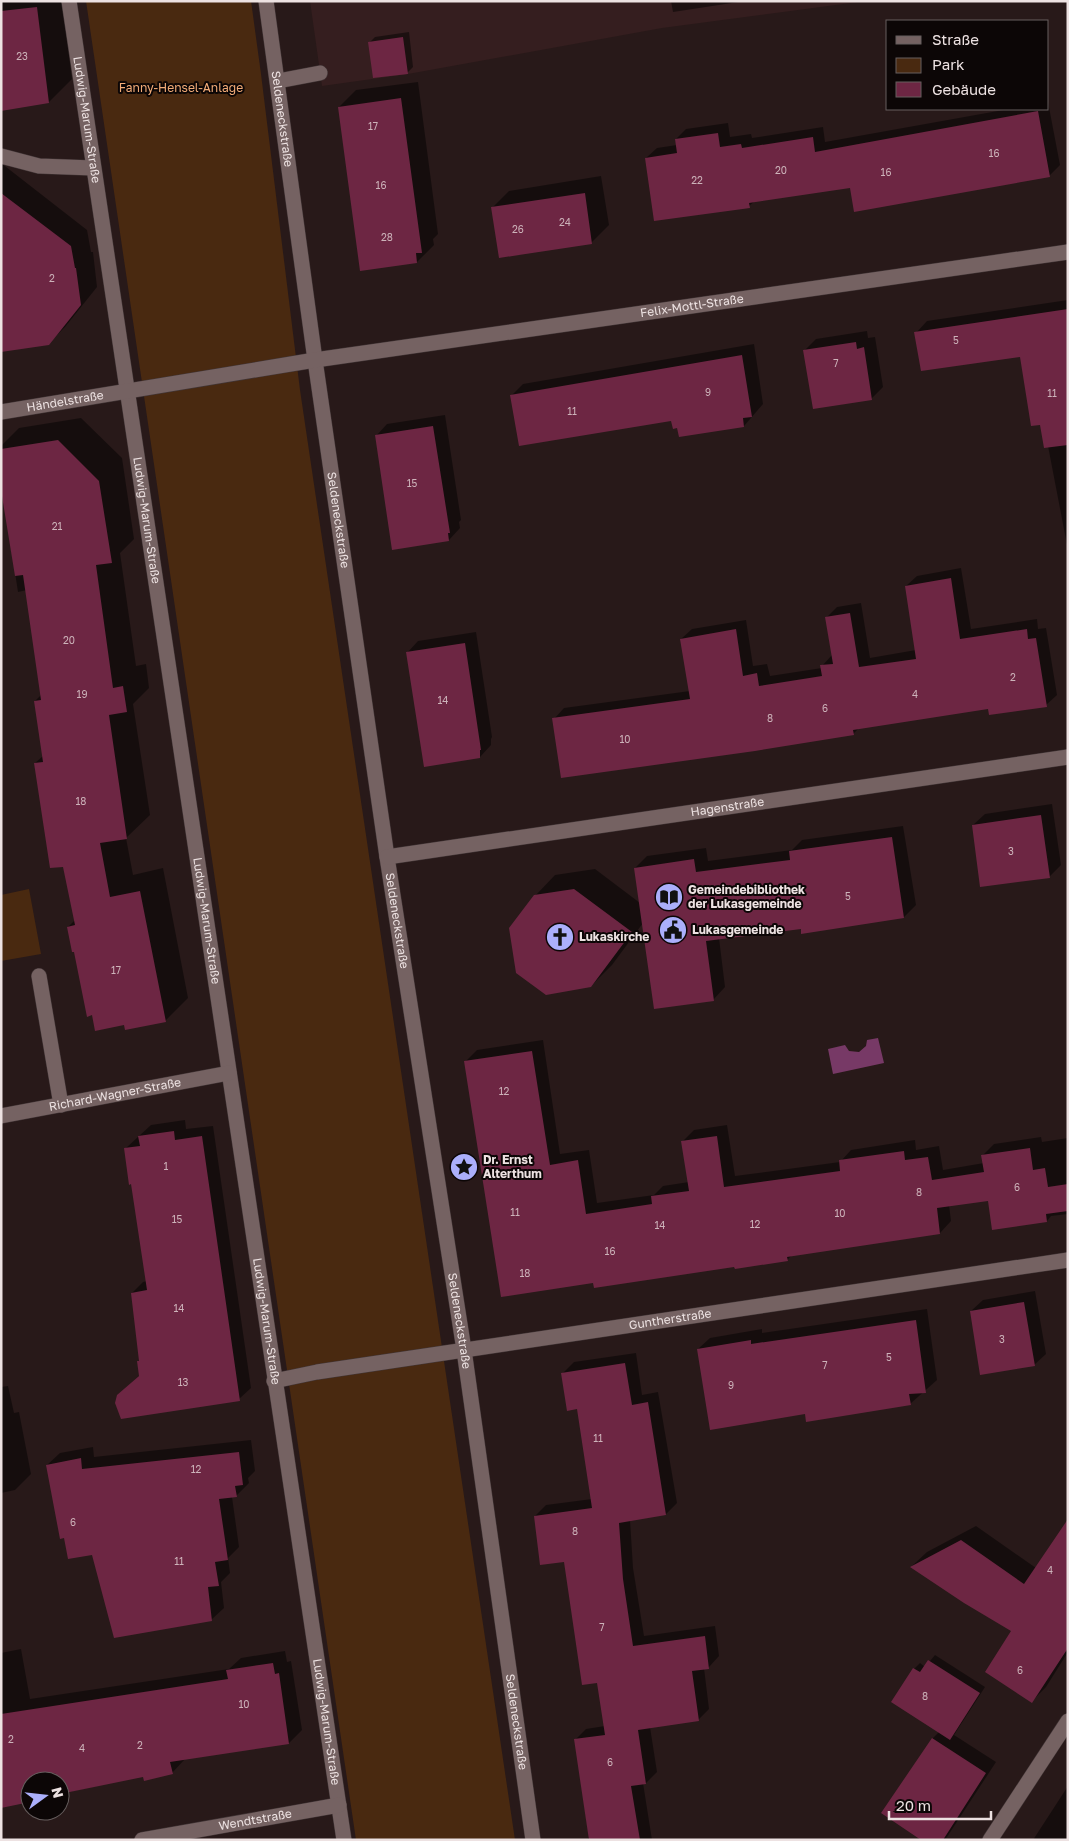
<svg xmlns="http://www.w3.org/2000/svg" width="1069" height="1841" viewBox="0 0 1069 1841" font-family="'Golos Text',sans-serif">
	<rect width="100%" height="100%" fill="#281919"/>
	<path fill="#351e1f" d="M310 1H866L662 28 408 74 322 86Z"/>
	<path fill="#492910" d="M86 1H251L261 74 300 390 515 1840H356Z
		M29 889 41 954 1 961V895Z"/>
	<path fill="#773966" d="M878 1038 884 1063 833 1074 828 1049 845 1045 849 1051 859 1052 866 1046 867 1040Z"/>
	<path fill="#0007" d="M1 1H62L72 79 49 102 1 101Z
		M671 1H745L673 12Z
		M409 32 413 67 408 72 374 77 369 43 375 37Z
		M418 82 438 234 433 239 434 245 417 262 339 107 356 90Z
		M1048 102 1060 165 1050 175 855 210 851 186 755 201 749 206 646 158 657 148 677 145 676 139 686 129 728 123 730 137 751 134 752 138 823 127 825 142 1009 109H1048Z
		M1 163 87 230 91 252H93L97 287 65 327 48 344 1 282Z
		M601 176 609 225 592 242 500 257 492 208 509 191Z
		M1068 300V550L1048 446 1021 356 916 333 927 321Z
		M867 331 868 338 875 337 883 387 871 399 805 350 816 339Z
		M754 344 763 404 744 426 678 427 672 419 512 395 523 384Z
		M445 415 461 520 459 522 460 528 449 540 376 436 387 424Z
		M81 418 122 458 134 539 120 553 136 666 146 664 149 688 133 704 150 815 126 838 133 875 163 868 188 998 165 1021 125 1024 75 950 68 927 75 920 64 865 35 763 43 756 35 701 41 695 27 590 18 592 1 482V446L19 428Z
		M961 568 971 629 1037 619 1038 629 1046 628 1057 695 1046 705 989 707 860 727 853 734 554 719 564 708 690 691 681 639 692 629 746 620 753 666 767 664 770 676 822 668V666L832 655 826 618 837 607 861 603 870 658 916 650 906 586 917 576Z
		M476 632 492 737 491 739V745L480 757 407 653 418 641Z
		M1052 804 1061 865 1049 877 973 825 985 814Z
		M903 826 916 905 904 917 802 932V928L719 938 725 987 713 1000 643 923 612 965 591 986 535 896 555 875 595 869 640 903 635 868 647 856 706 848 708 861 792 850 802 840Z
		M543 1040 560 1154 589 1150 597 1203 654 1195 663 1186 689 1182 683 1141 694 1130 727 1125 735 1176 840 1162 851 1150 915 1140 916 1150 939 1146 943 1170 984 1163 983 1155 994 1144 1041 1137 1042 1142 1068 1138V1214L1051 1216 1047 1221 989 1199 949 1205 951 1221 940 1233 793 1254 787 1260 594 1281 466 1061 477 1050Z
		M185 1120 186 1129 213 1126 251 1388 239 1399 118 1395 140 1375 138 1362 140 1359 132 1293 143 1282 147 1281 126 1148 151 1125Z
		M1035 1291 1046 1354 1034 1365 971 1311 983 1300Z
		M927 1309 937 1380 910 1404 698 1349 710 1338 762 1329V1333Z
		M636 1353 642 1395 658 1392 677 1503 666 1514 630 1520 633 1568 644 1636 715 1626 719 1656 709 1667 704 1668 709 1709 698 1720 650 1727 657 1772 646 1783H643L652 1840H587L589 1837 575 1740 586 1729 605 1726 598 1681 565 1560 535 1516 546 1505 592 1499 578 1408 563 1373 574 1362Z
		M8 1386 14 1413 19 1412 31 1474 15 1490 1 1493V1387Z
		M251 1440 255 1471 248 1478 249 1483 237 1495 232 1497 239 1547 228 1558 230 1573 221 1582 224 1608 211 1620 93 1553 47 1465 60 1453 93 1447 94 1457Z
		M976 1526 1036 1568 1066 1651 1068 1652 1046 1687 1032 1701 1013 1631 912 1566 927 1552Z
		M21 1649 30 1699 229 1669 241 1658 285 1651 287 1662 291 1661 302 1730 289 1743 185 1759 172 1773 144 1775 60 1794V1781H30V1800L1 1807V1653Z
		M935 1655 985 1687 954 1735 996 1762 947 1837 944 1840H924L883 1812 933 1738 939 1732 914 1669 920 1663 925 1667Z
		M1068 1786V1840H1033Z"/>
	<path fill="#6d2643" d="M37 7 49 103 1 111V11Z
		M403 37 408 74 373 78 368 42Z
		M401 98 422 253H416L417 263 360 271 338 107Z
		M1038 111 1050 177 854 212 850 188 749 203 750 208 654 221 645 158 677 153 675 139 718 133 720 147 741 144 742 148 813 137 815 152Z
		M1 193 71 246 75 268H76L81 305 49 345 1 352Z
		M585 193 592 244 499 258 491 207Z
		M1068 309V445L1044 448 1040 425 1031 426 1020 357 921 371 914 332Z
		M856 342 857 349 864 347 872 400 813 409 803 350Z
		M742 355 752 417 743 418 744 427 679 437 677 428 673 429 671 421 519 446 510 395Z
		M433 426 450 533H448L449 541 392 550 375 435Z
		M58 440 99 481 112 563 96 565 113 688 123 686 127 712 109 715 127 839 100 843 110 897 140 891 166 1022 125 1030 124 1025 95 1031 92 1015 87 1017 74 952H72L67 927 75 925 63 867 50 868 34 763 43 762 34 701 41 700 23 575 15 576 1 490V449Z
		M951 578 960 639 1027 629 1028 639 1036 638 1047 707 989 715 988 709 853 730 854 735 755 751 561 778 552 718 690 699 680 639 736 629 743 676 757 673 759 686 822 676 820 665 833 664 825 617 850 613 859 667 916 659 905 586Z
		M465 643 481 750H480V758L424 767 406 652Z
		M1041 815 1050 878 980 887 972 825Z
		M892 837 904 918 801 934V929L706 941 714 1001 654 1009 634 868 694 859 696 872 790 860 789 851Z
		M574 889 632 932 591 987 546 995 516 973 509 928 534 895Z
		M532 1051 550 1165 578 1160 586 1214 652 1204 651 1196 689 1191 681 1141 717 1136 724 1187 840 1171 839 1160 904 1151 905 1160 928 1157 932 1180 984 1172 981 1155 1030 1148 1033 1170 1045 1168 1048 1187 1068 1184V1211L1046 1214 1047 1222 992 1230 988 1201 937 1208 940 1234 787 1257 788 1261 735 1269 734 1267 594 1288 593 1283 501 1297 464 1061Z
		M174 1131 175 1140 202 1136 240 1401 121 1419 115 1403 117 1395 139 1376 137 1361H139L131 1293 147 1290 131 1184 129 1185 124 1148 140 1146 138 1136Z
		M1024 1302 1035 1366 980 1375 970 1311Z
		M916 1320 926 1393 909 1394 911 1405 806 1422 805 1414 710 1430 697 1349 751 1340V1344Z
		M625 1363 632 1405 648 1402 666 1515 619 1523 623 1579 633 1646 705 1636 709 1669 692 1671 699 1721 638 1730 646 1784 631 1786 640 1840H589L574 1739 605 1735 597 1683 582 1685 564 1562 540 1565 534 1516 592 1508 577 1409 567 1411 561 1373Z
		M239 1452 243 1485 235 1486 237 1497 219 1499 228 1560 215 1562 219 1586 208 1587 212 1621 114 1638 92 1555 68 1559 64 1538 60 1539 46 1465 81 1458 82 1469Z
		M1068 1519V1648L1032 1703 985 1672 1011 1631 964 1603 910 1567 961 1540 1024 1584Z
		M928 1660 980 1693 950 1740 891 1702 913 1668 920 1672Z
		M273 1663 275 1674 279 1673 289 1744 170 1762 173 1774 144 1781 143 1777 60 1794V1781H30V1802L1 1808V1714L228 1679 226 1670Z
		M932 1738 986 1773 943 1840H921L881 1813Z"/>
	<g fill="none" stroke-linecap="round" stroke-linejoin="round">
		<defs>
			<g id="minor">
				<path id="s1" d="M69 1 344 1840"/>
				<path id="s2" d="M266 1 315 360 387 857 464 1350 533 1840"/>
				<path d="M278 81 320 73"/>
				<path d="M1 156 39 166 93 168"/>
				<path id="s3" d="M1 412 315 360 1068 252"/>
				<path id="s4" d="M387 857 1068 757"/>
				<path d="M39 976 61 1105"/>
				<path id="s5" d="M1 1116 229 1073"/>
				<path id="s6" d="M274 1381 317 1372 1068 1260"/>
				<path id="s7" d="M142 1840 339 1805"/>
				<path d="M990 1840 1068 1721"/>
			</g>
		</defs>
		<use href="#minor" stroke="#413536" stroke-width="16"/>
		<use href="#minor" stroke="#756262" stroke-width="15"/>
	</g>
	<defs>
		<symbol id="library-disc" viewBox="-11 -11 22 22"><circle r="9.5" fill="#abaffb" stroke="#0c0606"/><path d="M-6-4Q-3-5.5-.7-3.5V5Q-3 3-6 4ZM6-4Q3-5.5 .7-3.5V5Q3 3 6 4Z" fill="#111"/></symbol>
		<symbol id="civic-disc" viewBox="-11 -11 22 22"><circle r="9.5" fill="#abaffb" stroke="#0c0606"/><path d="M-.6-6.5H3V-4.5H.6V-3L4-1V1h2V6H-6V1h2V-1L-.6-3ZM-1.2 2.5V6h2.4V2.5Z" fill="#111"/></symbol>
		<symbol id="church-disc" viewBox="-11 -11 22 22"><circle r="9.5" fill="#abaffb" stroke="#0c0606"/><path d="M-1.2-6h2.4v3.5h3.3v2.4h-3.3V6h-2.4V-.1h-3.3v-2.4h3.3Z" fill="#111"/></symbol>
		<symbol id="sight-disc" viewBox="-11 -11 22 22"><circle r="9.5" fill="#abaffb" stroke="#0c0606"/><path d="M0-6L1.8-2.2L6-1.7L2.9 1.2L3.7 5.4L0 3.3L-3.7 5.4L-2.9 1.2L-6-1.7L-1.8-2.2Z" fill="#111"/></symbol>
	</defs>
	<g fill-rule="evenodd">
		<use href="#library-disc" x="653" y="881" width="32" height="32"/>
		<use href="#civic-disc" x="657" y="914" width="32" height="32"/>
		<use href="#church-disc" x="544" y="921" width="32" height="32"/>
		<use href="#sight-disc" x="448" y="1151" width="32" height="32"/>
	</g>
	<g text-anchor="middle" stroke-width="4" stroke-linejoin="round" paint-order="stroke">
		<g font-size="10" fill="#cdb3ba">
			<text x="22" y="60">23</text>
			<text x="373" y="130">17</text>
			<text x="994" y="157">16</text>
			<text x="781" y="174">20</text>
			<text x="886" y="176">16</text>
			<text x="697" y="184">22</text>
			<text x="381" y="189">16</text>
			<text x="565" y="226">24</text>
			<text x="518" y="233">26</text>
			<text x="387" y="241">28</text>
			<text x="52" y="282">2</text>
			<text x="956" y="344">5</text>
			<text x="836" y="367">7</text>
			<text x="708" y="396">9</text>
			<text x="1052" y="397">11</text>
			<text x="572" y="415">11</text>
			<text x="412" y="487">15</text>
			<text x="57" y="530">21</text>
			<text x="69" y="644">20</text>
			<text x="1013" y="681">2</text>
			<text x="82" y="698">19</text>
			<text x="915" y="698">4</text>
			<text x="443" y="704">14</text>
			<text x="825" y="712">6</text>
			<text x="770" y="722">8</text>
			<text x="625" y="743">10</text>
			<text x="81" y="805">18</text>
			<text x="1011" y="855">3</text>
			<text x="848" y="900">5</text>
			<text x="116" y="974">17</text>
			<text x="504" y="1095">12</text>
			<text x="166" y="1170">1</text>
			<text x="1017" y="1191">6</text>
			<text x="919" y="1196">8</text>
			<text x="515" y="1216">11</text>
			<text x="840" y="1217">10</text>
			<text x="177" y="1223">15</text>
			<text x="755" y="1228">12</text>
			<text x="660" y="1229">14</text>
			<text x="610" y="1255">16</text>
			<text x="525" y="1277">18</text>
			<text x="179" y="1312">14</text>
			<text x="1002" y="1343">3</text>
			<text x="889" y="1361">5</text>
			<text x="825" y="1369">7</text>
			<text x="183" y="1386">13</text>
			<text x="731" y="1389">9</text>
			<text x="598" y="1442">11</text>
			<text x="196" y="1473">12</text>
			<text x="73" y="1526">6</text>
			<text x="575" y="1535">8</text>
			<text x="179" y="1565">11</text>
			<text x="1050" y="1574">4</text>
			<text x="602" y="1631">7</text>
			<text x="1020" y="1674">6</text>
			<text x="925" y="1700">8</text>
			<text x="244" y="1708">10</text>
			<text x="11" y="1743">2</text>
			<text x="140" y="1749">2</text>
			<text x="82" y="1752">4</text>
			<text x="610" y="1766">6</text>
		</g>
		<g font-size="12" fill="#f3ac78" stroke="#0c0606">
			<text x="181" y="92">Fanny-Hensel-Anlage</text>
		</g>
		<g font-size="12" fill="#ede2e2" stroke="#0c0606">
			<text dy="4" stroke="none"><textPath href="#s1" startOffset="120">Ludwig-Marum-Straße</textPath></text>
			<text dy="4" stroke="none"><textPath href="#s2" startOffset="119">Seldeneckstraße</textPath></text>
			<text dy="4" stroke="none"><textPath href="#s3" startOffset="699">Felix-Mottl-Straße</textPath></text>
			<text dy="4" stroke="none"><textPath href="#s3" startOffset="65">Händelstraße</textPath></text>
			<text dy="4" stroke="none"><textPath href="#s1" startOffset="525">Ludwig-Marum-Straße</textPath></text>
			<text dy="4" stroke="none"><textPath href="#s2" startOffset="524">Seldeneckstraße</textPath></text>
			<text dy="4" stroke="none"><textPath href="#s4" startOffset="344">Hagenstraße</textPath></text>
			<text dy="4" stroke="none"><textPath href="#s1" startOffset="930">Ludwig-Marum-Straße</textPath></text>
			<text dy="4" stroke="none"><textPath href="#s2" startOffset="929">Seldeneckstraße</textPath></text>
			<text dy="4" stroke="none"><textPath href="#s5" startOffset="116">Richard-Wagner-Straße</textPath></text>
			<text dy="4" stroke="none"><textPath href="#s6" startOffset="401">Guntherstraße</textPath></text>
			<text dy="4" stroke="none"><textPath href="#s1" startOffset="1335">Ludwig-Marum-Straße</textPath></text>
			<text dy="4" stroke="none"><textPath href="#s2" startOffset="1334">Seldeneckstraße</textPath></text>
			<text dy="4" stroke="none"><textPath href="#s1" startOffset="1740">Ludwig-Marum-Straße</textPath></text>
			<text dy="4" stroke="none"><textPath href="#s2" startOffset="1739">Seldeneckstraße</textPath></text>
			<text dy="4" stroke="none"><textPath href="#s7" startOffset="115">Wendtstraße</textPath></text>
		</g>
		<g font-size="12" font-weight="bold" fill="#ede2e2" stroke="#0c0606" text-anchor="start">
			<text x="688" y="894">Gemeindebibliothek<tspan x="688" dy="14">der Lukasgemeinde</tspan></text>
			<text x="692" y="934">Lukasgemeinde</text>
			<text x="579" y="941">Lukaskirche</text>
			<text x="483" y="1164">Dr. Ernst<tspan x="483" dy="14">Alterthum</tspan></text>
		</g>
	</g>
	<rect width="1069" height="1841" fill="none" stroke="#ede2e2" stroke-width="5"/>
	<rect x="886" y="20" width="162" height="90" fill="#0c0606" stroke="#665e5e"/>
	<rect x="896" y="36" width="25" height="8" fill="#756262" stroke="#665e5e"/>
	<text x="932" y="45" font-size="15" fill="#ede2e2">Straße</text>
	<rect x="896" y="58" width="25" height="15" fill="#492910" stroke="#665e5e"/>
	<text x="932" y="70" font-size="15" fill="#ede2e2">Park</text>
	<rect x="896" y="82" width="25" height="15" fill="#6d2643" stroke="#665e5e"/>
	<text x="932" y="95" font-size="15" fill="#ede2e2">Gebäude</text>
	<g transform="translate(45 1796) rotate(75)"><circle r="24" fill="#0c0606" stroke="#665e5e"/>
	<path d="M0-4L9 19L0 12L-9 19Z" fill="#abaffb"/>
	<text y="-8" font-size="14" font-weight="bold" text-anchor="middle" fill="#ede2e2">N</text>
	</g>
	<path d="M889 1811v8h102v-8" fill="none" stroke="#ede2e2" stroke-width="2.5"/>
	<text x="896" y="1811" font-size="15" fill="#ede2e2" stroke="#0c0606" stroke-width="4" paint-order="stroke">20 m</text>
</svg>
